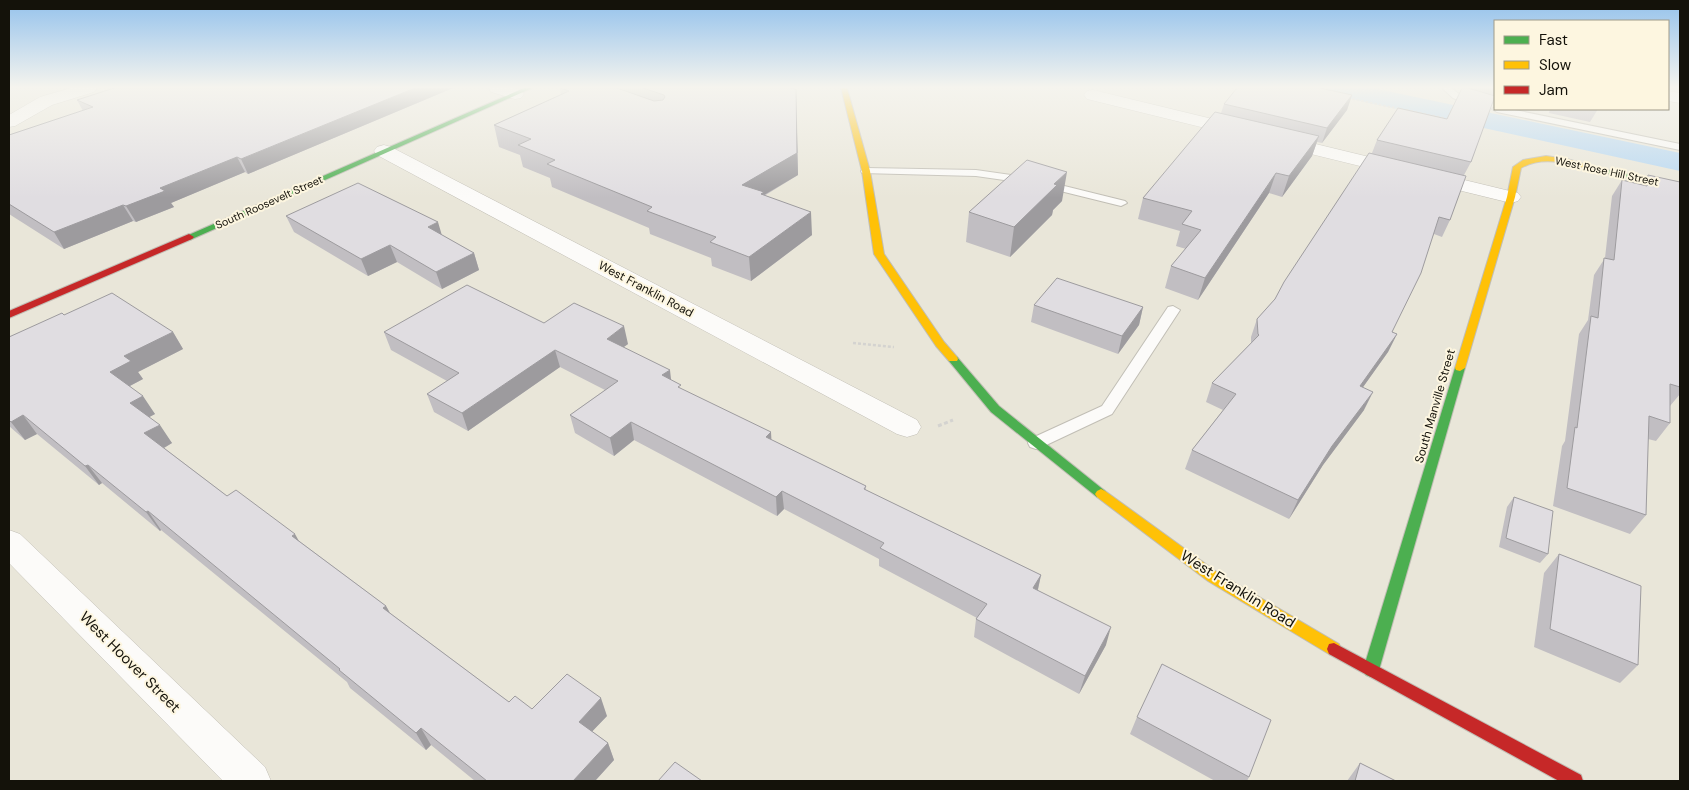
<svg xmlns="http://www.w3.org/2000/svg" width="1689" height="790" viewBox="0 0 1689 790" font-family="'DM Sans',sans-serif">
	<rect width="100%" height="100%" fill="#e9e6d9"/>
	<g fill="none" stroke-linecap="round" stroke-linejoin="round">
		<path fill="#b6d7f2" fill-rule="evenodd" d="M1325 88H1373L1680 153V171L1338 96 1329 93Z"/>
		<defs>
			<path id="lane" d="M1442 88H1451L1459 94 1482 104 1477 107 1453 98Z
				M1495 107V109H1510L1680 144V150L1497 112 1492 109Z
				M866 168 976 170 1032 178 1125 201 1127 203 1121 206 1032 184 976 176 862 173 861 171Z
				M1173 306 1180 310 1112 414 1042 447 1036 449 1030 447 1028 443 1030 439 1102 406 1168 307Z"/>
			<path id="street" d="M71 88H97L94 92 52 105 15 126 9 127V115L40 97Z
				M489 88C500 88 517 84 524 94L521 98 515 99 491 92Z
				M1093 90 1518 193 1521 197 1518 201 1511 203 1087 99 1084 95 1087 91Z
				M1668 91 1680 93V103L1668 101Z
				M384 145 391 147 917 420 921 427 917 434 907 437 897 434 377 155 374 151 377 147Z
				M9 530 20 534 265 767 271 781H223L9 563Z"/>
			<path id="fast" d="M524 88H532L192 239 189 240 184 237Z
				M1594 167 1680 185V189L1594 171Z
				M953 356 957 357 999 406 1105 491 1107 494 1105 497H1097L991 412 949 361 948 359Z
				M1460 365 1465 368 1379 670 1376 675 1371 677 1366 675 1363 670 1455 368Z"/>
			<path id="slow" d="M841 88H847L870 171 884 254 944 342 957 357 958 359 957 361H949L936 346 874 254 862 171Z
				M1546 156 1567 159 1601 169 1597 171C1572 165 1545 154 1521 168L1515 197 1465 368 1460 371 1456 370 1455 368 1507 197 1513 167 1523 160Z
				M1101 489 1105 491 1218 573 1339 644 1341 649 1339 654 1334 655 1329 654 1208 581 1097 497 1095 494 1097 491Z"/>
			<path id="jam" d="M189 234 194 237 192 239 9 318V311Z
				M1334 643 1581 775 1583 781H1559L1329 654 1327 649 1329 644Z"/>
		</defs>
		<use href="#lane" stroke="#c1beb5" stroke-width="2"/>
		<use href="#street" stroke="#c1beb5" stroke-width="1"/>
		<use href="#fast" stroke="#c1beb5" stroke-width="2"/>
		<use href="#slow" stroke="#c1beb5" stroke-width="2"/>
		<use href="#jam" stroke="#c1beb5" stroke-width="2"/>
		<path stroke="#d4d3d0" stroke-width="2" stroke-dasharray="2.5 2" stroke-linecap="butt" d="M1348 98 1400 109
			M1406 110 1444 118"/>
		<path stroke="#d4d3d0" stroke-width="2.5" stroke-dasharray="3 2" stroke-linecap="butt" d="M853 343 894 347"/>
		<path stroke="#d4d3d0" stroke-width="3" stroke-dasharray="4 2.5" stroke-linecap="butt" d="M938 426 953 420"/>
		<use href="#lane" fill="#fcfbf9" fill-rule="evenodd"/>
		<use href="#street" fill="#fcfbf9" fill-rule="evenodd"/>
		<use href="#fast" fill="#4caf50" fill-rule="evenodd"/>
		<use href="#slow" fill="#ffc107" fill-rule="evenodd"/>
		<use href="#jam" fill="#c62828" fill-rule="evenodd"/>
	</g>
	<path fill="#c1bec2" d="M453 88 248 174 245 172 171 203 174 207 136 222 133 221 64 249 9 214V135L83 111 77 100Z
		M560 88H790L796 110 798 175 764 196 812 235 751 281 712 266 711 258 650 234 649 228 552 187 550 178 523 167 520 155 499 147 494 125 561 95Z
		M1462 88H1495V94L1471 162 1464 175 1450 220 1442 237 1434 234 1392 332 1397 334 1388 352 1363 387 1364 410 1323 465 1289 519 1185 469 1192 450 1223 410 1206 402 1212 383 1251 343V337L1257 319 1275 299 1372 153 1377 140 1447 119Z
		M1352 95 1347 110 1322 143 1317 142 1312 156 1282 197 1269 193 1198 300 1165 288 1171 266 1186 249 1176 246 1180 231 1138 219 1143 198 1221 113 1224 104Z
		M1550 109H1598L1590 122 1549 113Z
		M1648 175 1680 182V394L1670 406V423L1656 441 1648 439 1646 515 1630 534 1553 506 1562 446 1565 441 1579 334 1588 320 1594 275 1605 258 1612 196 1622 180 1642 185Z
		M1062 201 1053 210 1052 215 1010 257 966 242 969 212Z
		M286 216 442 235 474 253 479 270 442 289 397 262 368 276 294 232Z
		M1034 305 1143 307 1139 325 1118 354 1031 322Z
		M64 315 173 332 183 349 138 372 143 379 130 386 155 414 149 417 172 443 164 448 227 496 299 541 386 606 390 613 509 702 532 709 607 716 592 731 608 743 614 760 595 781H475L431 745 426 750 350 688 347 682 161 530 160 531 102 483 99 485 37 434 25 440 9 426V337Z
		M544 323 628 344 624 347 671 380 681 389 772 440 866 486V490L1041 575 1038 590 1106 645 1079 694 974 637 976 619 977 618 879 566V559L784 509 777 516 634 440 614 456 575 433 570 415 605 390 560 367 468 431 434 412 427 394 447 381 391 350 384 332Z
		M1514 497 1548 554 1540 563 1499 547 1507 507Z
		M1559 554 1638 665 1620 683 1534 647 1544 573Z
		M1137 717 1249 777 1247 781H1215L1130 734Z
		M1360 763 1396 781H1347Z"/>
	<path fill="#9d9b9e" d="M415 88H453L248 174 241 159Z
		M796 89 798 175 764 195 762 217 742 185Z
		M1352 95 1347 110 1322 143 1327 128Z
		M1319 136 1312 156 1282 197 1289 176Z
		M237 157 245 172 171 203 174 207 136 222 126 206 160 188Z
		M1067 172 1062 201 1053 210 1052 215 1010 257 1014 227 1054 184Z
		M1276 173 1269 193 1198 300 1205 278Z
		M123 205 133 221 64 249 54 232Z
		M811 212 812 235 751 281 749 257Z
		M438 222 443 239 428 227Z
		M390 245 397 262 368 276 361 259Z
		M474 253 479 270 442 289 436 272Z
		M1143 307 1139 325 1118 354 1122 336Z
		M624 326 628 344 611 356 607 339Z
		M173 332 183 349 138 372 143 379 122 390 110 372 124 356Z
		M1397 334 1388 352 1351 404 1360 386Z
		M555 350 560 367 468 431 462 413Z
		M670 370 672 388 662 375Z
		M1373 392 1364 410 1323 465 1289 519 1298 500 1332 446Z
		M143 396 155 414 142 421 130 403Z
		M23 415 37 434 25 440 11 422Z
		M631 422 634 440 614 456 610 438Z
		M160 425 172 443 157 452 144 433Z
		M771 432 772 450 766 437Z
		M88 465 102 483 99 485 85 466Z
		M782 491 784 509 777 516 776 497Z
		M148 511 161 530 160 531 146 512Z
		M295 534 305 552 292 536Z
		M1041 575 1037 593 1033 588Z
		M386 606 396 624 383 608Z
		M1111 627 1106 645 1079 694 1085 676Z
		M601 698 607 716 585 739 579 722Z
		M421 728 431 745 426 750 416 733Z
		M608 743 614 760 595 781H573Z"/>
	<path fill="#e0dde1" stroke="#9d9b9e" d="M114 88H415L241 159 237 157 160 188 165 191 126 206 123 205 54 232 9 204V135L93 107 77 100Z
		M560 88H617L654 101 663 100 665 97 664 95 643 88H790L796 89 797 153 742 185 764 192 761 194 811 212 749 257 710 242 716 237 647 211 652 207 547 164 555 160 518 145 531 139 494 125 569 91Z
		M1237 88H1320L1352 95 1327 128 1224 104Z
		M1462 88H1468L1495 96 1471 162 1377 140 1398 108 1447 119Z
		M1215 112 1319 136 1289 176 1276 173 1205 278 1171 266 1201 230 1182 224 1192 211 1143 198Z
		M1369 153 1466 176 1450 220 1439 217 1421 273 1392 332 1397 334 1360 386 1373 392 1332 446 1298 500 1192 450 1236 394 1212 383 1259 335 1258 334 1257 319 1275 299 1284 282Z
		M1027 160 1067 172 1054 184 1057 185 1014 227 969 212Z
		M1648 175 1680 182V387L1670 384V423L1649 416 1646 515 1567 488 1575 427 1577 428 1591 316 1598 318 1604 258 1614 260 1622 180 1647 186Z
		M358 183 438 222 428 227 474 253 436 272 390 245 361 259 286 216Z
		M1057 278 1143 307 1122 336 1034 305Z
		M467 285 544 323 574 303 624 326 607 339 670 370 662 375 681 385 678 387 771 432 766 437 866 486 864 489 1041 575 1033 588 1111 627 1085 676 976 619 987 604 880 548 884 543 782 491 776 497 631 422 610 438 570 415 618 381 555 350 462 413 427 394 459 373 384 332Z
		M112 293 173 332 124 356 131 361 110 372 143 396 130 403 160 425 144 433 227 496 236 490 295 534 292 536 386 606 383 608 509 702 515 696 532 709 567 674 601 698 579 722 608 743 573 781H487L421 728 416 733 339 670 340 669 148 511 146 512 88 465 85 466 23 415 11 422 9 420V337L62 313 64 315Z
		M1514 497 1553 511 1548 554 1506 538Z
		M1559 554 1641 586 1638 665 1550 629Z
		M1162 664 1271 720 1249 777 1137 717Z
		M675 762 702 781H658Z
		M1360 763 1396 781H1355Z"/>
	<linearGradient id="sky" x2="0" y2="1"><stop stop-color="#94c2ec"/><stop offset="0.44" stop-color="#f5f4ee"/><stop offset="1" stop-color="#f5f4ee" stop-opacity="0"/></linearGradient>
	<rect width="1689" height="198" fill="url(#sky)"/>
	<g text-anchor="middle" stroke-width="4" stroke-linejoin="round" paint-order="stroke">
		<g font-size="11" fill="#14120a" stroke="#fdf6e0">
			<text transform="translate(1607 171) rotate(12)" y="4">West Rose Hill Street</text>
			<text transform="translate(269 202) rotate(-24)" y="4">South Roosevelt Street</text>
		</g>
		<g font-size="12" fill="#14120a" stroke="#fdf6e0">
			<text transform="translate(646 289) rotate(28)" y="4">West Franklin Road</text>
			<text transform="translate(1435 406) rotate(-74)" y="4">South Manville Street</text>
		</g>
		<g font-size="15" fill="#14120a" stroke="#fdf6e0">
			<text transform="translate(1238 589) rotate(32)" y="5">West Franklin Road</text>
			<text transform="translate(130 662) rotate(45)" y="5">West Hoover Street</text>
		</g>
	</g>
	<rect width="1689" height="790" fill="none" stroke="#14120a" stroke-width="20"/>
	<rect x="1494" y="20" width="175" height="90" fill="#fdf6e0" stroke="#a09b8a"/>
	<rect x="1504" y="36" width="25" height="8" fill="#4caf50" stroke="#a09b8a"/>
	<text x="1539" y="45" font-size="15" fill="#14120a">Fast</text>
	<rect x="1504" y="61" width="25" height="8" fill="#ffc107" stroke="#a09b8a"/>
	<text x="1539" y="70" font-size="15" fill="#14120a">Slow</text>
	<rect x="1504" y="86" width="25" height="8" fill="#c62828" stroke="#a09b8a"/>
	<text x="1539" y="95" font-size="15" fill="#14120a">Jam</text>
</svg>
